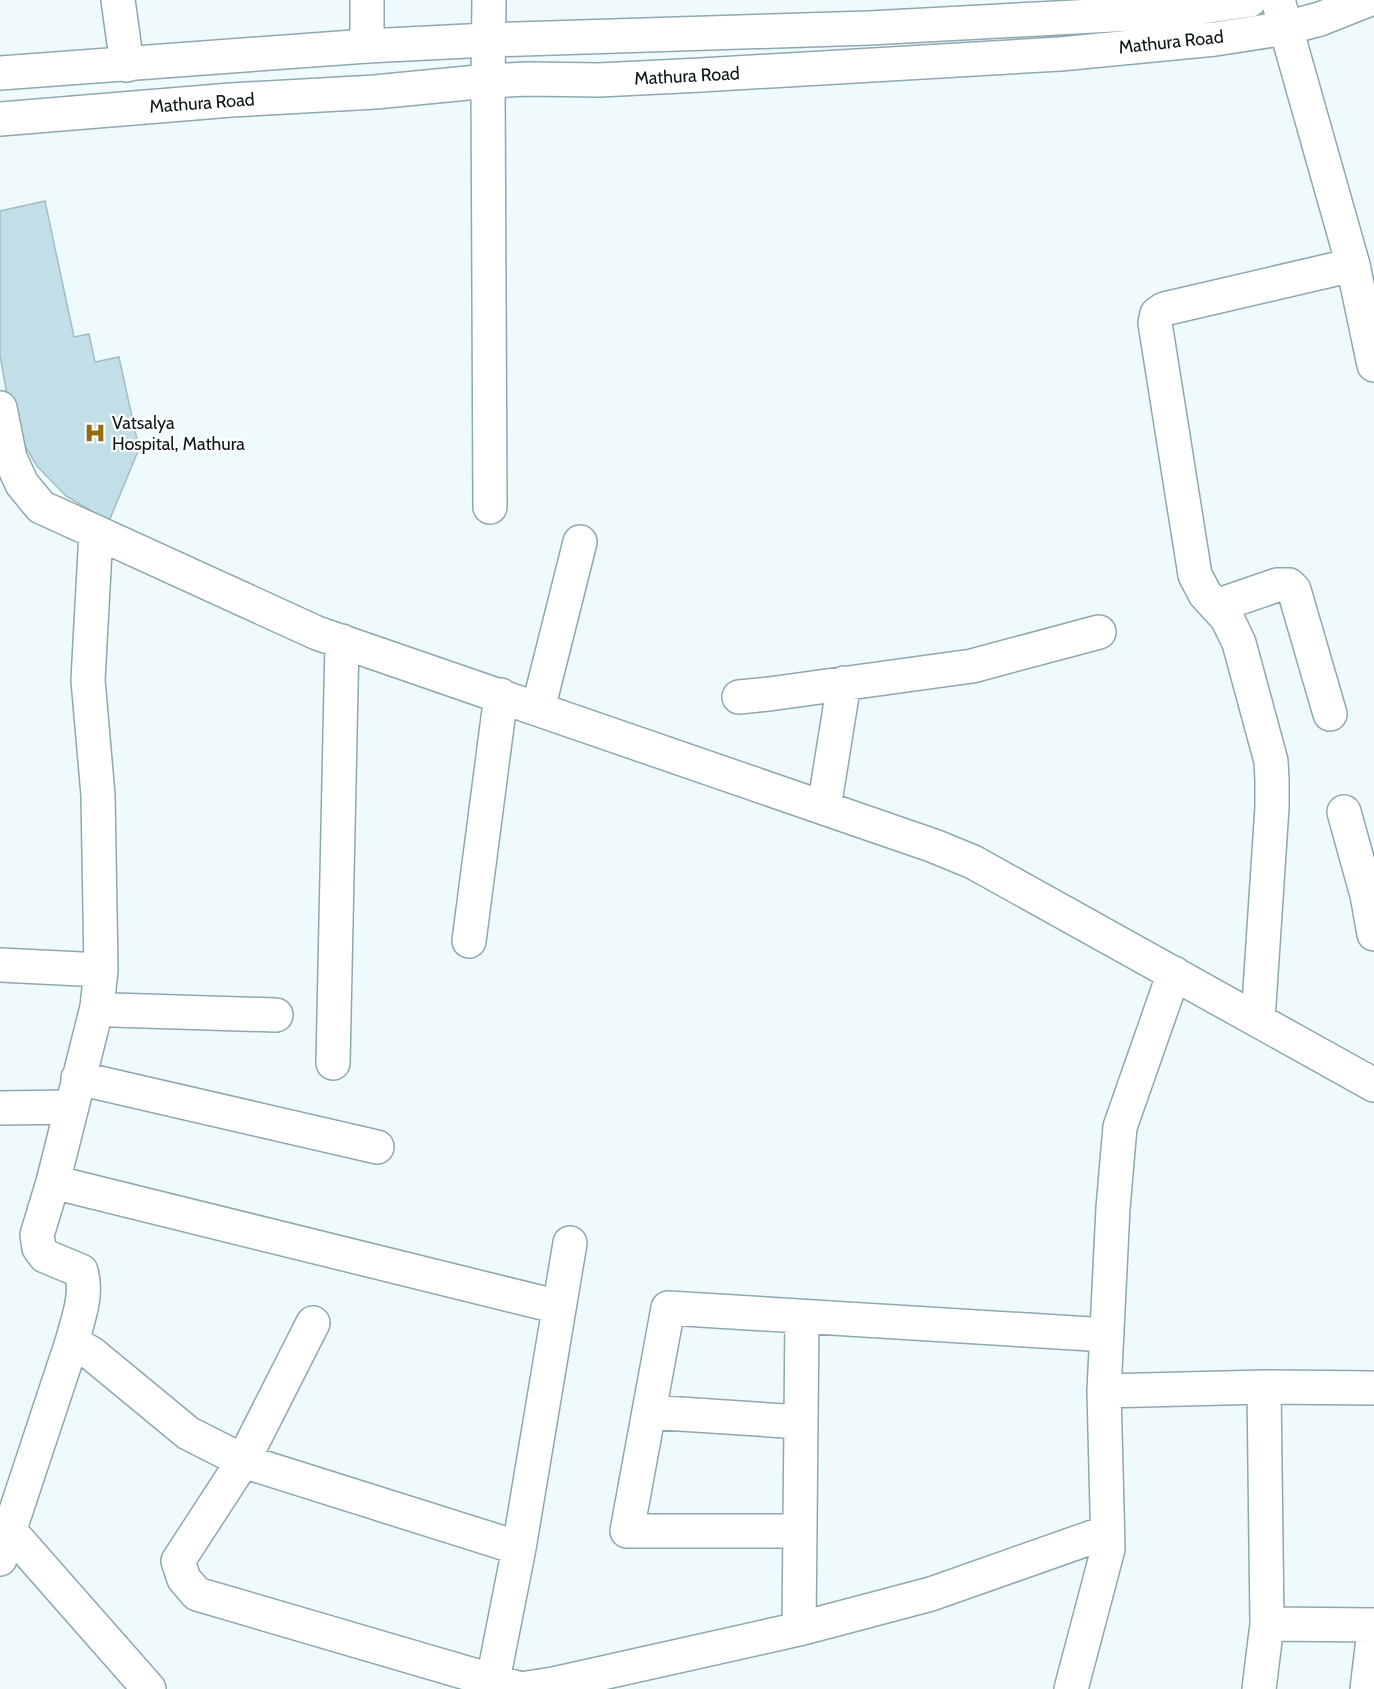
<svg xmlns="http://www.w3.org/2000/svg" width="1374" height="1689" viewBox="0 0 1374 1689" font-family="Cabin,sans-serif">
	<rect width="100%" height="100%" fill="#effafd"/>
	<path fill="#c2dee6" stroke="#a2bdc4" stroke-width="1.5" d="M45 201 74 337 89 334 95 362 119 357 139 449 109 521 66 496 37 466 19 436 9 407 0 355V211Z"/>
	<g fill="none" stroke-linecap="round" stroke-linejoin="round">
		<defs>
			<path id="minor" d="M118 0 127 65
				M367 0V46
				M489 0 488 81 490 507
				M1278 0 1353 265 1374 365
				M0 408 10 458 22 484 41 507 317 633 934 846 973 862 1374 1085
				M96 532 88 680 98 795 101 970 97 1007 113 1010 276 1015
				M1216 606 1277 585H1289L1294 590 1330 714
				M739 697 769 694 972 666 1099 632
				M538 709 580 542
				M824 808 844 683
				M1344 812 1367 895 1374 934
				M469 941 501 695
				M0 965 101 970
				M1258 1020 1272 807V780L1271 761 1239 643 1227 618 1205 594 1195 575 1155 323 1157 314 1164 309 1353 265
				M333 1063 342 641
				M78 1078 377 1147
				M0 1108 71 1107
				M53 1182 559 1307
				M313 1323 243 1461 178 1561 184 1579 197 1594 521 1689 553 1684 799 1629 931 1594 1107 1532
				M72 1342C78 1319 88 1295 81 1271L45 1256 39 1248 37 1235 53 1182 97 1007
				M1104 1391 1264 1387 1374 1388
				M649 1412 801 1422
				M10 1531 149 1689
				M800 1531H627L668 1308 1107 1335
				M0 1559 72 1342 91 1353 188 1433 243 1461 519 1548
				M1267 1624 1374 1625
				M799 1629 802 1317
				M493 1680 519 1548 570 1243
				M1071 1689 1108 1549 1104 1391 1113 1208 1120 1127 1174 973
				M1259 1689 1267 1624 1264 1387
				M1367 1689 1374 1631"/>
			<path id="major" d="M0 73 367 46 488 40 869 28 1168 12 1250 0
				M0 119 231 100 375 92 488 81 527 79 599 80 701 75 1060 54 1215 39 1286 28 1320 19 1368 0"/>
		</defs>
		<use href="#minor" stroke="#8da8af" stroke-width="36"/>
		<use href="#major" stroke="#8da8af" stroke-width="36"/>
		<use href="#minor" stroke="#fff" stroke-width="33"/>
		<use href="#major" stroke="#fff" stroke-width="33"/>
	</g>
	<defs>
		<symbol id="hospital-bare" viewBox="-9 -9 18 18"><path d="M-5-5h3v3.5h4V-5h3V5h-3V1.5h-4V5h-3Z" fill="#926c13" stroke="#fff" stroke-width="2.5" paint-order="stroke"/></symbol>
	</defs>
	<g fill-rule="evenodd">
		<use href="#hospital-bare" x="80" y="418" width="30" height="30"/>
	</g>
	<g text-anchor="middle" stroke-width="4.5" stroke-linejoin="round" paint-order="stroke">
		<g font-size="18" fill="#0d171a" stroke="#fff">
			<text transform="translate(1171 42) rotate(-6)" y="6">Mathura Road</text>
			<text transform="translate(687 76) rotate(-3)" y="6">Mathura Road</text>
			<text transform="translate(202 103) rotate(-4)" y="6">Mathura Road</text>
		</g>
		<g font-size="18" fill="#0d171a" stroke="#fff" text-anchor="start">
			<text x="112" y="429">Vatsalya<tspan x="112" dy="21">Hospital, Mathura</tspan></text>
		</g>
	</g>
</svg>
